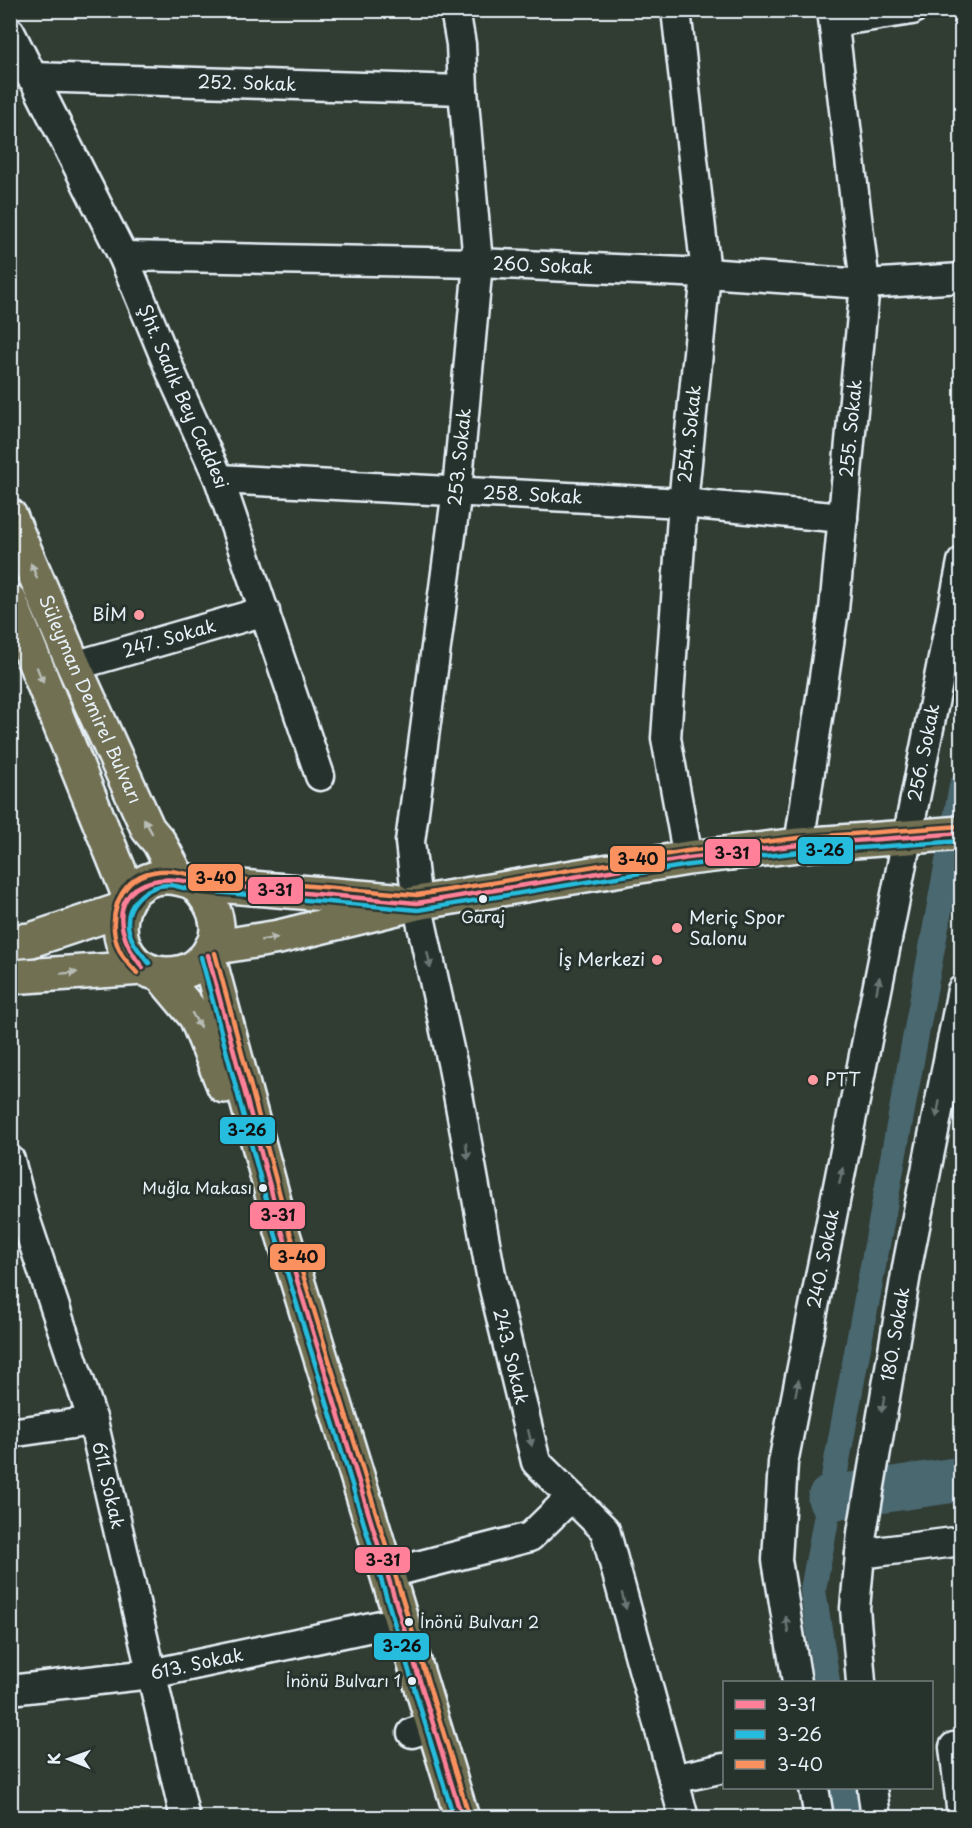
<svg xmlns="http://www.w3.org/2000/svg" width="972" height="1828" viewBox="0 0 972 1828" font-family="'Playpen Sans',sans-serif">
	<rect width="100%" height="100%" fill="#313c33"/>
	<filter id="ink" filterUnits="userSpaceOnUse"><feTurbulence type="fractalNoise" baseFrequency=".0167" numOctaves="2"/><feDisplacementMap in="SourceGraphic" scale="12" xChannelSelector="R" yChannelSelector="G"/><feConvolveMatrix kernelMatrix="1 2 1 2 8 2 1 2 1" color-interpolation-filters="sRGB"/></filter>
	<g filter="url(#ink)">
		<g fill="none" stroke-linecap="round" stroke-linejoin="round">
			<path stroke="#4a6770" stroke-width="26" d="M827 1682 813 1590 962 786
				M842 1788 847 1818"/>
			<path stroke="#4a6770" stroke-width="45" d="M830 1498 962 1479"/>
			<defs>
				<g id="street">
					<path id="s1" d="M455 10 461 44 463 90 478 263 457 490 410 842 417 903 453 1067 492 1280 536 1462 605 1530 684 1818"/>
					<path d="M676 10 706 273 683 503 666 738 688 858"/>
					<path d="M834 22 912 10"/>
					<path id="s2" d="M10 32 123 256 173 377 219 479 320 776"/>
					<path id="s3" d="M31 77 463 90"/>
					<path id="s4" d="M123 256 478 263 706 273 865 284 962 278"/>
					<path id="s5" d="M219 479 683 503 843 518"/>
					<path id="s6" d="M74 666 265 611"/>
					<path id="s7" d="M799 845 834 610 865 284 832 10"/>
					<path id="s8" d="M10 1160 24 1215 93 1421 185 1818"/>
					<path d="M10 1433 93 1421"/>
					<path d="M860 1554 962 1541"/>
					<path d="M386 1574 530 1537 571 1497"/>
					<path id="s9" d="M797 1682 777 1560 783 1463 962 562"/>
					<path id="s10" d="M861 1682 855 1608 862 1533 908 1262 962 990"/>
					<path id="s11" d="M10 1690 151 1674 381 1625"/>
					<path d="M412 1733 432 1726"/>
					<path d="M954 1747 962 1815"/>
					<path d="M673 1779 724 1768"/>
					<path d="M814 1788 819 1818"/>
					<path d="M872 1788 876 1818"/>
				</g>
				<g id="primary">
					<path id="s12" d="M10 516 74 666 148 829 159 842 177 876"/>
					<path d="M10 601 129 895"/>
					<path d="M194 883C220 908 228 940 197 965 188 972 177 974 167 974 95 974 108 849 194 883L394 900"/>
					<path d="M10 942 31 940 121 910"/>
					<path d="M211 948 279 937 417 903 688 858 799 845 962 833"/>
					<path d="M208 955 282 1231 462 1818"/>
					<path d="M160 974 196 1017 224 1086"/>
					<path d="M10 977 143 968"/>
				</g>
			</defs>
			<use href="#street" stroke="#e8f1f8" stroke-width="33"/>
			<use href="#primary" stroke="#e8f1f8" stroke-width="38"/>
			<use href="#street" stroke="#26332d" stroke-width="28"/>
			<use href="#primary" stroke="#716f52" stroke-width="33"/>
			<defs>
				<path id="bus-1" d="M208 955 282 1231 462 1818
					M143 968C99 915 125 866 194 883L417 903 688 858 799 845 962 833"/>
				<path id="bus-2" d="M201 957 275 1233 454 1818
					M149 963C141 953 132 944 129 931 123 905 145 885 170 885 178 886 186 889 193 890L418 910 689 865 800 852 962 841"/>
				<path id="bus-3" d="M215 953 289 1229 469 1816
					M137 973C132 967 126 961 122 955 104 925 116 878 153 872 168 869 181 872 195 876L417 895 687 851 798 838 961 826"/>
			</defs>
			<use href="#bus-1" stroke="#26332d" stroke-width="9"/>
			<use href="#bus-2" stroke="#26332d" stroke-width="9"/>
			<use href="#bus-3" stroke="#26332d" stroke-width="9"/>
			<use href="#bus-1" stroke="#ff8098" stroke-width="4.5"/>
			<use href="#bus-2" stroke="#26bcdd" stroke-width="4.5"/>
			<use href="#bus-3" stroke="#fa915f" stroke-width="4.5"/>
		</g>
		<defs><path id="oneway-solid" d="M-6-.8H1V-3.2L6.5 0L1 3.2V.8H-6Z" transform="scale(1.5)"/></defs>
		<g fill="#b8bdb6">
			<use href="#oneway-solid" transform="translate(34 571) rotate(-113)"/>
			<use href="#oneway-solid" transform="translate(40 675) rotate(68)"/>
			<use href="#oneway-solid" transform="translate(148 826) rotate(-120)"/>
			<use href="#oneway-solid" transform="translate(269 939) rotate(-9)"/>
			<use href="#oneway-solid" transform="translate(69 973) rotate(-4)"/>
			<use href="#oneway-solid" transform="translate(196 1020) rotate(60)"/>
		</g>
		<g fill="#6a7674">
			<use href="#oneway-solid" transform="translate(429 960) rotate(78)"/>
			<use href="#oneway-solid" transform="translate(878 985) rotate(-79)"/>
			<use href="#oneway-solid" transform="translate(938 1109) rotate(101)"/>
			<use href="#oneway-solid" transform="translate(467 1151) rotate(81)"/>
			<use href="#oneway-solid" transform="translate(841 1176) rotate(-78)"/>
			<use href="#oneway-solid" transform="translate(797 1388) rotate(-79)"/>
			<use href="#oneway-solid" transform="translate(883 1404) rotate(100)"/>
			<use href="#oneway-solid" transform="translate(530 1438) rotate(77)"/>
			<use href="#oneway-solid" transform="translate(624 1601) rotate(75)"/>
			<use href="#oneway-solid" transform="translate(787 1625) rotate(-99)"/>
		</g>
	</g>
	<g fill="#ff9aa2" stroke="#26332d" stroke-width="2">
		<circle cx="139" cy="615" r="6"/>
		<circle cx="677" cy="928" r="6"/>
		<circle cx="657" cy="960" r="6"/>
		<circle cx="813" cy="1080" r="6"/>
	</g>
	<g fill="#e8f1f8" stroke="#26332d" stroke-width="2">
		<circle cx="483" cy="899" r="5"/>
		<circle cx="263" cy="1188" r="5"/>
		<circle cx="409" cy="1622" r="5"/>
		<circle cx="412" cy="1681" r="5"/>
	</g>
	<g text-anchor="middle" stroke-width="6" stroke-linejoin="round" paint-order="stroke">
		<g font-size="16" fill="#e8f1f8" stroke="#26332d" text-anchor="end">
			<text x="483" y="923" text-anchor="middle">Garaj</text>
			<text x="252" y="1194">Muğla Makası</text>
			<text x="420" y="1628" text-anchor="start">İnönü Bulvarı 2</text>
			<text x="401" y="1687">İnönü Bulvarı 1</text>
		</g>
		<g font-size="18" fill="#e8f1f8" stroke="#26332d">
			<text dy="6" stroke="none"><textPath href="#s3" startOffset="216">252. Sokak</textPath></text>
			<text dy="6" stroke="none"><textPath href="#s4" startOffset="420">260. Sokak</textPath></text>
			<text dy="6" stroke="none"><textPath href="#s2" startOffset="404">Şht. Sadık Bey Caddesi</textPath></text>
			<text dy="6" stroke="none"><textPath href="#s7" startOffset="420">255. Sokak</textPath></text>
			<text transform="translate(690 434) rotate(-84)" y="6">254. Sokak</text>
			<text transform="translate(460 457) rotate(-84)" y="6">253. Sokak</text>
			<text dy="6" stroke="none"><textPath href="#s5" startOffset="314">258. Sokak</textPath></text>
			<text dy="6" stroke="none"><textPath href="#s6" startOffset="99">247. Sokak</textPath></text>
			<text dy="6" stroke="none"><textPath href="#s12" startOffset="200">Süleyman Demirel Bulvarı</textPath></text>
			<text dy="6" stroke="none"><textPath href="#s9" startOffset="945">256. Sokak</textPath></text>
			<text dy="6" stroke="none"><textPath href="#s9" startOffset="429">240. Sokak</textPath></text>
			<text dy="6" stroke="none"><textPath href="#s10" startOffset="351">180. Sokak</textPath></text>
			<text dy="6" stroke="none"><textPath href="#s1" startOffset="1362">243. Sokak</textPath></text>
			<text dy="6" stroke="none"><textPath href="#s8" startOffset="340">611. Sokak</textPath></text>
			<text dy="6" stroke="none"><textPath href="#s11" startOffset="189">613. Sokak</textPath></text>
		</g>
		<g font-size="18" fill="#e8f1f8" stroke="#26332d" text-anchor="end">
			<text x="127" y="621">BİM</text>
			<text x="689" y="924" text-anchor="start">Meriç Spor<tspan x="689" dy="21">Salonu</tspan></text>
			<text x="645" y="966">İş Merkezi</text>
			<text x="825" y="1086" text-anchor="start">PTT</text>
		</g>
	</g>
	<g stroke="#26332d" stroke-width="2">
		<rect x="797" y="836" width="57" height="29" rx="6" fill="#26bcdd"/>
		<rect x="704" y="838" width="57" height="29" rx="6" fill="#ff8098"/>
		<rect x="609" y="845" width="57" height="28" rx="6" fill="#fa915f"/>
		<rect x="187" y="863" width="57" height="29" rx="6" fill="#fa915f"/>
		<rect x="247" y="876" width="57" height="29" rx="6" fill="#ff8098"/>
		<rect x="219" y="1116" width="57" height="29" rx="6" fill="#26bcdd"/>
		<rect x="249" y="1201" width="57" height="29" rx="6" fill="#ff8098"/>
		<rect x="269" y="1243" width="57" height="28" rx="6" fill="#fa915f"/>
		<rect x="354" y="1546" width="57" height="28" rx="6" fill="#ff8098"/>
		<rect x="373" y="1632" width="57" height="29" rx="6" fill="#26bcdd"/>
	</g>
	<g font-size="16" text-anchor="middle" font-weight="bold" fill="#111">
		<text x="825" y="856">3-26</text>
		<text x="732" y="859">3-31</text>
		<text x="638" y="865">3-40</text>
		<text x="216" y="884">3-40</text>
		<text x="275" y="896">3-31</text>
		<text x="247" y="1136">3-26</text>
		<text x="278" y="1221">3-31</text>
		<text x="298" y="1263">3-40</text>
		<text x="383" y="1566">3-31</text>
		<text x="402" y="1652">3-26</text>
	</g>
	<rect width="972" height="1828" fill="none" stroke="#26332d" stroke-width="36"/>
	<rect x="18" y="18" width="936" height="1792" fill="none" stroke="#e8f1f8" stroke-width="2" filter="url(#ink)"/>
	<rect x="723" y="1681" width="210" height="108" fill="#26332d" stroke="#747f7e" stroke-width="1.5"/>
	<rect x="735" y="1700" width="30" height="9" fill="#ff8098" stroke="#747f7e" stroke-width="1.5"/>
	<text x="777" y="1711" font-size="18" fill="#e8f1f8">3-31</text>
	<rect x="735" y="1730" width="30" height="9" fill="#26bcdd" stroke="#747f7e" stroke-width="1.5"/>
	<text x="777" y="1741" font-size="18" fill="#e8f1f8">3-26</text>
	<rect x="735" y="1760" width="30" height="9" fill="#fa915f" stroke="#747f7e" stroke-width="1.5"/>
	<text x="777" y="1771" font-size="18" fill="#e8f1f8">3-40</text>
	<g transform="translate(69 1759) rotate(271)" stroke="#26332d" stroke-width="4.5" paint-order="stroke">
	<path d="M0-4.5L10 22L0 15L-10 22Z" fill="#e8f1f8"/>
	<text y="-9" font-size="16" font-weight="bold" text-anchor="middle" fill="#e8f1f8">K</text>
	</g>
</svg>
